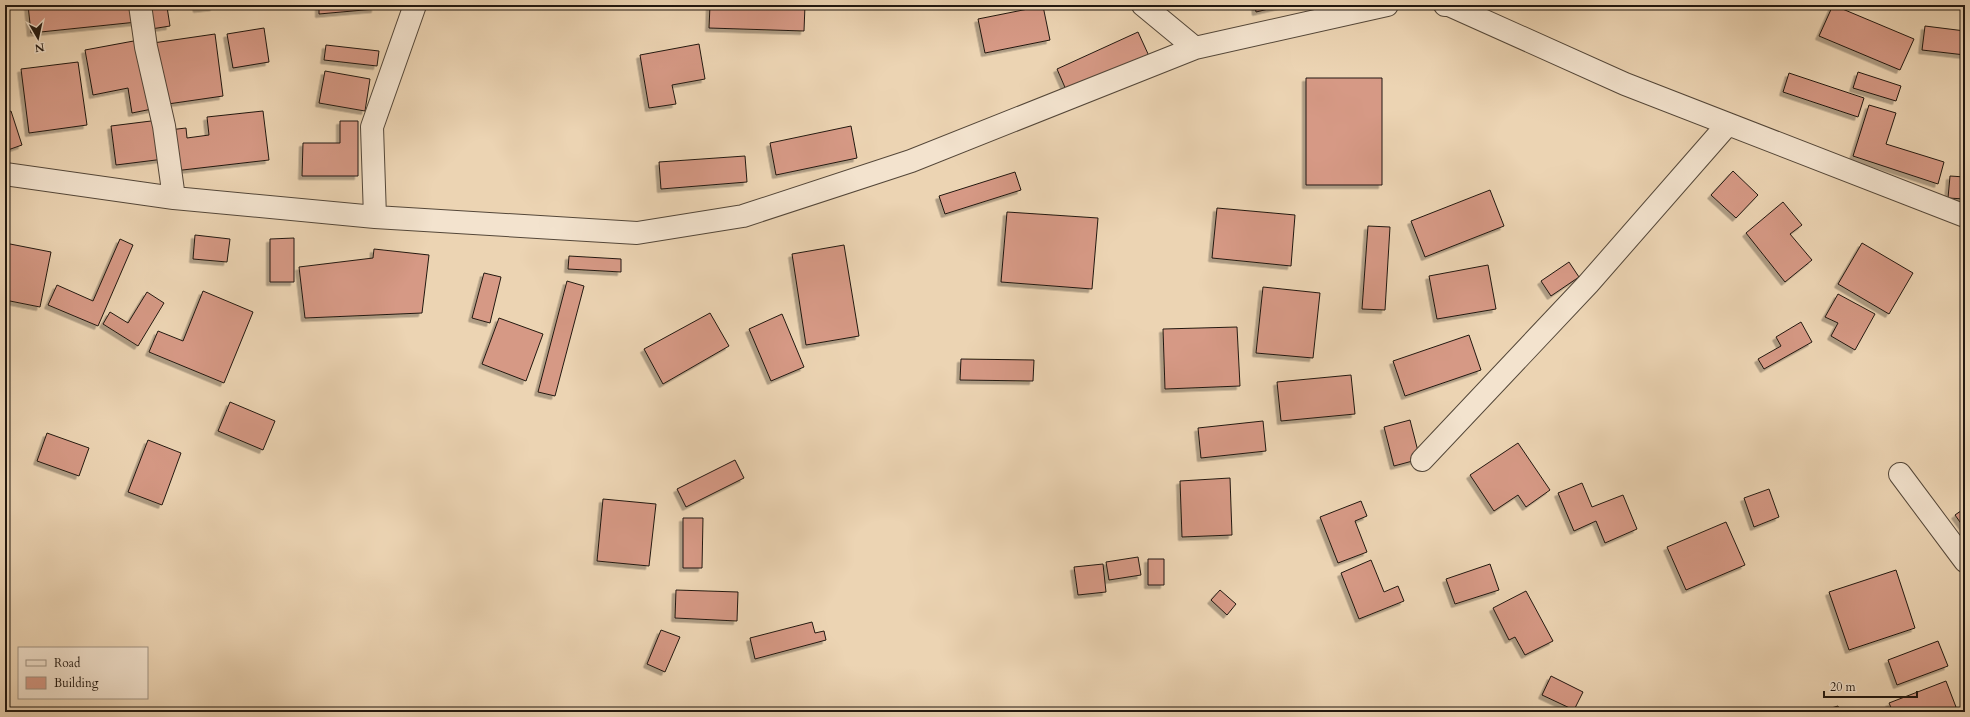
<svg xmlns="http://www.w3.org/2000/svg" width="1970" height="717" viewBox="0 0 1970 717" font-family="Cardo,serif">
	<defs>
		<filter id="shadow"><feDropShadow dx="-3.5" dy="3.5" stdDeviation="0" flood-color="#0004"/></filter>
	</defs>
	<rect width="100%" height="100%" fill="#ecd4b3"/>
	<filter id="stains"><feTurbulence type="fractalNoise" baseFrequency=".005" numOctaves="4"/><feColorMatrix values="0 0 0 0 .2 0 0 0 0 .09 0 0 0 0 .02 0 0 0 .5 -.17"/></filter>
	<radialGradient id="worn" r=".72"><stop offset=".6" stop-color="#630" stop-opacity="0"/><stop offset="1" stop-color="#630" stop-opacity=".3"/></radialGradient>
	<path fill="#d69985" stroke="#221810" filter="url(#shadow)" d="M28 5H135L137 22 31 33Z
		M142 5H182L167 7 170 26 145 30Z
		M196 5H214V7L197 9Z
		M319 5H375V9L319 14Z
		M710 5H805L804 31 709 28Z
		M1255 5H1285L1256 12Z
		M1833 5 1914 39 1900 70 1819 36Z
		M1043 6 1050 40 985 53 978 19Z
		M1925 26 1965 31V55L1922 50Z
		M264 28 269 62 233 68 227 34Z
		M1138 32 1149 56 1067 92 1057 69Z
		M215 34 223 96 161 105 153 43Z
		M139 40 152 109 132 113 128 88 93 95 85 50Z
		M699 44 705 79 672 85 676 104 649 108 640 55Z
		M326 45 379 51 377 66 324 60Z
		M78 62 87 125 29 133 21 69Z
		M325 71 370 79 365 111 319 103Z
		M1858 72 1901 86 1896 101 1853 88Z
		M1789 73 1864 98 1858 117 1783 92Z
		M1306 78H1382V185H1306Z
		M1869 105 1896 113 1886 144 1944 162 1938 184 1853 156Z
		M11 111 22 145 5 151V113Z
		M263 111 269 160 174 171 169 130 186 128 187 138 209 135 207 117Z
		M159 120 164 159 116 165 111 126Z
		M340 121H358V176H302L303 143H340Z
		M851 126 857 158 776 175 770 143Z
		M745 156 747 182 661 189 659 162Z
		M1733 171 1758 195 1736 218 1711 195Z
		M1015 172 1021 190 945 214 939 196Z
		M1950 176 1965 177V199L1948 198Z
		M1490 190 1504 226 1425 257 1411 221Z
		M1783 202 1802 225 1790 234 1812 260 1785 282 1746 233Z
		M1217 208 1295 215 1291 266 1212 258Z
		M1007 212 1098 218 1092 289 1001 282Z
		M1368 226 1390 227 1385 310 1362 309Z
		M195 235 230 239 227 262 193 259Z
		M294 238V282H270V239Z
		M120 239 133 245 98 326 48 305 57 285 93 301Z
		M5 243 51 252 40 307 5 300Z
		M1862 243 1913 273 1889 314 1838 284Z
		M844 245 859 336 806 345 792 254Z
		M374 249 429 255 422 313 305 318 299 267 373 258Z
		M569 256 621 259V272L568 269Z
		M1569 262 1579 277 1551 296 1541 281Z
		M1488 265 1496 309 1437 319 1429 276Z
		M484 273 501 277 490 323 472 318Z
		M567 281 584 286 555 396 538 392Z
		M1263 287 1320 293 1313 358 1256 353Z
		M203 291 253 312 224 383 149 352 158 331 183 341Z
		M147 292 164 303 138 346 103 324 110 312 128 323Z
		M1838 294 1875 314 1855 350 1831 336 1838 323 1825 317Z
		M710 313 729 346 663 384 644 349Z
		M782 314 804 367 771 381 749 329Z
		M499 318 543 334 526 381 482 364Z
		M1801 322 1812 342 1764 369 1758 359 1781 346 1776 337Z
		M1237 327 1240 386 1165 389 1163 329Z
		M1469 335 1481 370 1405 396 1393 361Z
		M961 359 1034 360 1033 381 960 380Z
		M1351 375 1355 414 1281 421 1277 382Z
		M230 402 275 421 263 450 218 431Z
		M1410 420 1420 459 1394 466 1384 427Z
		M1263 421 1266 451 1201 458 1198 428Z
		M47 433 89 448 79 476 37 461Z
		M148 440 181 453 162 505 128 492Z
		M1518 443 1550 490 1526 507 1518 495 1494 511 1470 475Z
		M735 460 744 478 686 507 677 489Z
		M1230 478 1232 535 1182 537 1180 481Z
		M1582 483 1592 507 1623 495 1637 529 1605 543 1596 521 1574 531 1558 493Z
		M1769 489 1779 517 1754 527 1744 498Z
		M603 499 656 504 649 566 597 561Z
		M1361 501 1367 516 1355 521 1367 552 1338 563 1320 517Z
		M1965 508V529L1955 515Z
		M683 518H703L702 568H683Z
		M1726 522 1745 565 1686 590 1667 547Z
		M1138 557 1141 575 1109 580 1106 562Z
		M1148 559H1164V585H1148Z
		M1371 560 1384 592 1398 586 1404 601 1359 619 1341 573Z
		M1103 564 1106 592 1078 595 1074 567Z
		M1490 564 1499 590 1455 604 1446 579Z
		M1896 570 1915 628 1849 650 1829 592Z
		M676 590 738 592 737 621 675 618Z
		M1220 590 1236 604 1227 615 1211 600Z
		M1526 591 1553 641 1525 655 1515 637 1509 640 1493 608Z
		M812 622 815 633 824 631 826 640 755 659 750 638Z
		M661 630 680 637 665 672 647 664Z
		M1938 641 1948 666 1897 685 1888 660Z
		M1551 676 1583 692 1574 710 1542 695Z
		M1946 681 1956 707 1942 712H1893L1889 703Z
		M1838 706 1840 712H1821V711Z"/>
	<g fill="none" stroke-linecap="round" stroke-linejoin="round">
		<defs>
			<path id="minor" d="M140 5 146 47 164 126 174 198
				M1143 5 1195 48
				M1445 5H1449L1625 84 1965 216
				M5 174 174 198 375 217 637 233 743 216 911 161 1195 48 1387 5
				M375 217 372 127 415 5
				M1422 460 1588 284 1728 124
				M1900 474 1965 561"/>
		</defs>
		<use href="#minor" stroke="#544739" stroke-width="24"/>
		<use href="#minor" stroke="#f3e3ce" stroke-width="22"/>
	</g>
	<rect width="1970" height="717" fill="none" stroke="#ecd4b3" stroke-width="20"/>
	<rect x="6" y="6" width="1958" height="705" fill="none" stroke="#221810" stroke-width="2"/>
	<rect x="10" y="10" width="1950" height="697" fill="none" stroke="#221810"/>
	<rect x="18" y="647" width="130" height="52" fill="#f3e3ce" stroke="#9f9282"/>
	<rect x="26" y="660" width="20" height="6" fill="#f3e3ce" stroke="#9f9282"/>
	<text x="54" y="667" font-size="12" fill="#221810">Road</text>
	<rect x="26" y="677" width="20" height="12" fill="#d69985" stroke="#9f9282"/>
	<text x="54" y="687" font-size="12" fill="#221810">Building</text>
	<g transform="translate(38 38) rotate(171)" stroke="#f3e3ce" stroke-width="3" paint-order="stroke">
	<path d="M0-3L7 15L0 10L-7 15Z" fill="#221810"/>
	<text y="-6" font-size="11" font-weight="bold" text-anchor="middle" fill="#221810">N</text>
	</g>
	<path d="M1824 691v6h93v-6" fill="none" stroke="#221810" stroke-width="2"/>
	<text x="1830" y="691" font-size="12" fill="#221810" stroke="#f3e3ce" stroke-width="3" paint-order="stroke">20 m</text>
	<rect width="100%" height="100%" filter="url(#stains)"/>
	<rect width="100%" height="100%" fill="url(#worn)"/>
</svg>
